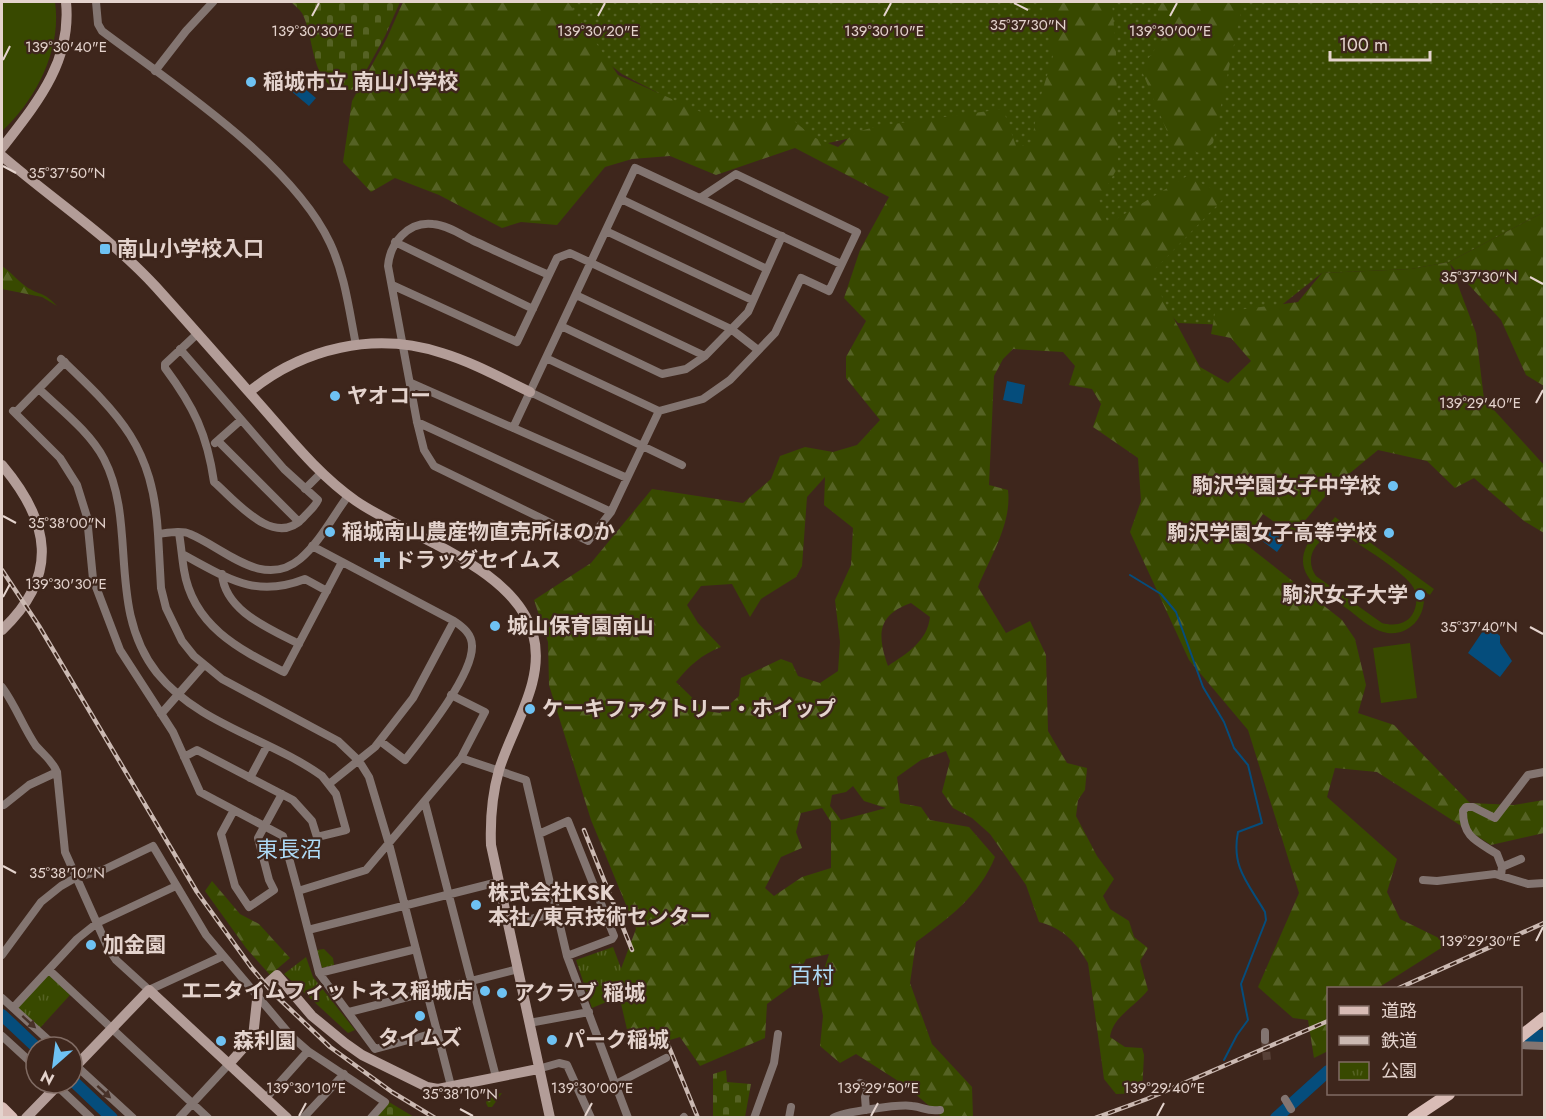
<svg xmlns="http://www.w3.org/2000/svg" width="1546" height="1119" viewBox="0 0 1546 1119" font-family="Jost,'Noto Sans JP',sans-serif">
	<defs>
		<pattern id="grass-dots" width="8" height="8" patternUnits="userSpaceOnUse" patternTransform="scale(1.5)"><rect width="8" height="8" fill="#384900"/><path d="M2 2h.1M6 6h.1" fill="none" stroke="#556224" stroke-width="1.8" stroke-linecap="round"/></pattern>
		<pattern id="forest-firs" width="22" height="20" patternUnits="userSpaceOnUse" patternTransform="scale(1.5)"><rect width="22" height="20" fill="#384900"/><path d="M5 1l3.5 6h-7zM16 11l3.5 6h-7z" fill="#556224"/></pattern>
		<pattern id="cemetery-stones" width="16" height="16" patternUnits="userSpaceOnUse" patternTransform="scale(1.5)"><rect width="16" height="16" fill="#384900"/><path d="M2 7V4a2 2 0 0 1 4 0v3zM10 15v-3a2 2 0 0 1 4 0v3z" fill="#556224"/></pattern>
		<pattern id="park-tufts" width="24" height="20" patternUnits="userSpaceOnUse" patternTransform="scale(1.5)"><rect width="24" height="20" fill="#384900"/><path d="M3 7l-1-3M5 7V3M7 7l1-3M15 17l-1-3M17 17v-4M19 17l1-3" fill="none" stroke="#556224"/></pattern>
	</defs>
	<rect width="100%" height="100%" fill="#3e261c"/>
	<path fill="url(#grass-dots)" d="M557 2H1544V212L1449 262 1411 269 1322 273 1255 326 1178 323 1104 239 887 130 815 146 734 133 622 74 597 55Z
		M502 1093 492 1107H488L486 1103 488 1096Z"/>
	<path fill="url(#forest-firs)" fill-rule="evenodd" d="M403 2H568L618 75 719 120H793L813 137 838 147 856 132 879 126 1003 109 1016 146H1031L1038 105 1053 56 1041 2H1112L1116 51 1118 167 1099 200 1108 224 1187 176 1226 196 1156 268 1153 280 1200 367 1228 383 1251 361 1231 338 1211 334 1215 313 1298 302 1322 273 1411 269 1449 262 1544 212V386L1526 375 1501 320 1450 264 1476 333 1484 399 1544 465V533L1524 521 1474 478 1455 488 1427 461 1378 450 1333 487 1293 535 1263 514 1243 542 1342 620 1355 639 1366 685 1358 713 1394 725 1470 803 1514 805 1544 800V833L1491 845 1377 772 1335 768 1327 797 1397 859 1387 892 1400 919 1449 943 1378 988H1328V1051L1314 1058 1308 1020 1293 1018 1258 987 1299 893 1248 730 1189 660 1130 532 1141 501 1138 458 1093 427 1101 404 1092 389 1069 385 1075 366 1063 352 1013 349 1003 359 994 376 989 485 1008 490C1012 524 990 557 978 587L1006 633 1030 621 1046 655 1048 731 1067 763 1087 768 1085 790 1078 800 1076 816 1097 856 1114 879 1103 896 1110 909 1129 921 1134 937 1148 948 1140 961 1148 990C1136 1006 1113 1016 1110 1037L1125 1047 1142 1048 1144 1055 1142 1093 1116 1094 1104 1079 1088 963C1075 941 1064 929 1039 922L1026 885 990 834 972 818 953 808 942 792 950 761 946 751 921 760 897 777 900 803 921 807 930 820 969 827 995 857C980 895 948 919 916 942L910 983 932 1044 972 1087 973 1117H942L906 1086 856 1054 840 1063 820 1046 823 1016 818 989 829 954 806 959 793 985 767 1004 765 1038 700 1066 680 1037 632 1051 616 982 636 929 591 820 549 685 548 642 534 600 591 563 652 489 743 503 771 479 780 456 805 447 833 452 857 445 880 420 846 378V357L866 321 844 298 860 250 889 197 795 148 716 175 670 156 632 159 605 167 557 225 521 222 502 228 439 195 395 178 371 192 343 162 352 101 387 38ZM825 477 824 505 853 528 851 565 835 600 840 642 838 671 820 683 798 676 792 663 781 659 741 678 739 696 720 713 706 711 676 682C690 665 701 655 721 647L698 623 687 605 701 586 732 584 750 617 761 599 796 577 802 566 807 497ZM911 603 930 617C927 642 907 653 888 666 877 635 877 615 911 603ZM853 786 864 801 886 808 841 820 830 806 832 795 846 792ZM822 808 831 822V868L802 877 774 896 765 888 781 857 802 848 796 832 801 813Z
		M1157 2H1243L1213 143 1201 153 1174 148 1141 69 1162 39Z
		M2 266C11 272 20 283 28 288 42 296 44 292 57 306L42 297 2 289Z
		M212 881 240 914 259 924 290 958 270 975 246 948 205 891Z"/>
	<path fill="url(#cemetery-stones)" d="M291 2H400L385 36 356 89C310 98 316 42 303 15 301 10 295 6 291 2Z
		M726 1070 727 1082 751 1084 745 1117H713V1074Z
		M389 1102 414 1117 375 1118Z"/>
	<path fill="url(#park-tufts)" d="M613 947 630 992 592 1008 576 960Z
		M324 949 333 958 334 965 322 968 317 950Z
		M306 957 313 977 355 1030 348 1033 284 974Z
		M49 975 70 995 40 1028 17 1008Z"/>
	<path fill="#384900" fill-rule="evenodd" d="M2 2H55C62 49 36 100 2 131Z
		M1335 517 1434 589 1430 595 1423 591C1429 617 1406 641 1380 631 1369 627 1358 617 1349 610 1326 594 1291 577 1307 545 1312 533 1324 527 1336 527L1331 522ZM1338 534 1346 536C1364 548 1398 568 1411 584 1418 592 1418 606 1412 615 1405 625 1393 626 1382 623L1316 576C1303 557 1317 537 1338 534Z
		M1410 643 1417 698 1381 703 1373 648Z"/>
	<path fill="#054d7c" d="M298 83 316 98 309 106 291 91Z
		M1007 381 1025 385 1022 404 1003 400Z
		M1264 526 1285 541 1277 552 1257 537Z
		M1487 625 1500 636V643L1512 661 1500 677 1468 653Z"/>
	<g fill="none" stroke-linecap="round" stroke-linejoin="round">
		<path stroke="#054d7c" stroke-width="2" d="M1130 575 1161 594 1176 612 1203 687 1224 722 1234 748 1248 765 1262 823 1238 832C1231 867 1248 883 1265 912L1266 920 1241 984 1248 1020 1237 1035 1224 1060"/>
		<path stroke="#054d7c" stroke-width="12" d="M2 1015 36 1047
			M1520 1036H1544
			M72 1080 112 1118
			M1276 1118 1328 1071"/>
		<path stroke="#574037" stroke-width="8" stroke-dasharray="8 4" stroke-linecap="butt" d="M1265 1040 1267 1060"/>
		<path stroke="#837571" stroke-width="8" d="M96 2 98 24 102 31C174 85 292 162 330 243 345 275 349 310 356 345
			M155 71 186 31 213 2
			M621 199 767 269
			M606 231 752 300
			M395 242 533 309
			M549 275C523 264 498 252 472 240 460 234 447 225 433 224 408 221 390 243 388 266L417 422 424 450 434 466 588 541 611 512 659 411
			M392 285 517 342 557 258 570 253 731 329 758 350
			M576 295 705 356
			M561 326 662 374 686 369 705 356 748 312 782 236
			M180 349 284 469 318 500C315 507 308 512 303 518 274 549 236 501 214 482 207 434 194 407 165 368V364L197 334
			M546 358 659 411 703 399 730 380 775 333 801 278 829 291 857 232 736 174 700 198
			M61 359C121 416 153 447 158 534
			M411 383 627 478
			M39 389C61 410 90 432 104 459 138 525 106 608 157 673 199 725 269 738 322 776L336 794 346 830 317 837 312 821 293 800 197 750 184 757
			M530 392 682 465
			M13 411 60 458 77 485 87 517 93 579 120 650 173 732 200 792 283 836 298 891
			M15 413 65 362
			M417 422 611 512
			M513 428 635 168 841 264
			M218 441 299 522
			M215 443 241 420
			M305 489 321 473
			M348 496C333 516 320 542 300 559 263 590 224 548 190 534 182 530 167 533 158 534L161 588 166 608 182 641 194 656 222 679 338 741 359 761 369 777 389 844 451 1086
			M179 533C181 545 182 558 184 570 193 626 239 649 284 672L342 562
			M312 546 454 621C463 627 472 634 472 646 473 675 423 737 405 760L380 741
			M182 554C226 577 254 599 305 579L327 591
			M222 574C225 612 271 629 299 644
			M2 687C16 706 23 727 36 746 44 755 52 760 57 772L65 852 108 948 116 960 149 990 223 956
			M451 695 485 712 461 758
			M161 714 203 666
			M250 778 267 746
			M329 784 375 747 413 698 454 621
			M425 803 496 1077
			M4 805 29 785 57 772
			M234 810 221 834 235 886 249 907 274 890 269 880 258 838 282 794
			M539 834 568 821 614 936 612 939 567 956
			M1502 867 1521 859
			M1501 876 1502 867 1497 854C1476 841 1463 837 1463 811L1466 807H1473L1495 818 1528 775 1544 772
			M1423 880 1437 881 1495 874 1528 884 1544 883
			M508 924 557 913
			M308 930 498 882
			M2 955 41 902 61 886 75 878 103 870 153 846 206 935 292 1037 308 1051 385 1102 371 1118
			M49 970 208 1118
			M319 973 416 949
			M2 998 56 1047
			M13 1008 77 939 97 923 176 886
			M349 1012 518 969
			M529 1023 589 1012
			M438 1032 375 1049 319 973 298 891 366 870 461 758 526 780 567 956 628 1118
			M1265 1032V1040
			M2 1036 36 1067
			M1520 1045 1544 1046
			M72 1062 133 1118
			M538 1069 559 1063 567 1065 591 1118
			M54 1083 91 1118
			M860 1083 869 1087 865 1097 866 1110
			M616 1084 666 1058
			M266 1098 308 1051
			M1285 1099 1291 1109
			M179 1118 229 1064
			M303 1118 344 1074
			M683 1118 684 1117
			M754 1118 774 1063 778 1034
			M789 1118 791 1107
			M833 1118C842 1112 900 1104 912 1106 924 1107 926 1112 940 1110"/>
		<path stroke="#b39d98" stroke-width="10" d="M2 148C36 104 72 62 66 2
			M2 156C53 200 110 237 156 287 192 327 228 368 263 408 292 441 320 476 356 501 412 539 513 566 533 634 546 681 512 727 499 770 492 795 490 819 491 845L550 1118
			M249 392C303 348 374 331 442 353 472 362 501 378 530 392
			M2 465C50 522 60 575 2 630
			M269 982 277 975 312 1016 345 1043 362 1055 427 1087 438 1089 538 1069
			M229 1064 253 1037 258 991
			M72 1070 149 990 287 1118
			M26 1118 60 1083"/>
		<path stroke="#d9bcb6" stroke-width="12" d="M1520 1037 1544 1018
			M2 1108 12 1118
			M1413 1118 1449 1094"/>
		<defs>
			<path id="rail" d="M2 570 39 626 197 892 251 967 273 993 330 1047 392 1092 435 1118
				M584 830 632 950
				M1399 988 1544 923
				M667 1042 698 1118
				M1095 1118 1147 1099 1328 1021"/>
		</defs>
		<use href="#rail" stroke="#cbb9b2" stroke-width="4.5"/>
		<use href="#rail" stroke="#3e261c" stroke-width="2" stroke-dasharray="7" stroke-linecap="butt"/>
	</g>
	<defs><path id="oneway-solid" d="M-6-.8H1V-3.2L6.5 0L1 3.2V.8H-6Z" transform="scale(1.5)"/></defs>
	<g fill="#483229">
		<use href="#oneway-solid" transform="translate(29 1022) rotate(42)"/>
		<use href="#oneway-solid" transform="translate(104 1092) rotate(42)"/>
	</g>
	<path fill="none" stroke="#e4d3cd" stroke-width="2" d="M1014 3 1028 10M312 16 319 3M598 16 605 3M884 16 891 3M1170 16 1177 3M3 60 10 46M3 166 16 173M1530 277 1543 284M1536 403 1543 390M3 516 16 523M3 597 10 584M1530 627 1543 634M3 866 16 873M1536 941 1543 927M460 1109 473 1116M299 1116 306 1103M585 1116 592 1103M871 1116 878 1103M1157 1116 1164 1103"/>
	<g fill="#6ec2f3" stroke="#3e261c" stroke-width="2">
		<circle cx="251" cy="82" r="6"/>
		<rect x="99" y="243" width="12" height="12" rx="3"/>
		<circle cx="335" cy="396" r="6"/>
		<circle cx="1393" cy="486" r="6"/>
		<circle cx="330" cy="532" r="6"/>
		<circle cx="1389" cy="533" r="6"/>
		<path d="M379 551h6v6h6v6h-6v6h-6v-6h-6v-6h6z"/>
		<circle cx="1420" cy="595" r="6"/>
		<circle cx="495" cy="626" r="6"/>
		<circle cx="530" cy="709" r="6"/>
		<circle cx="476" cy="905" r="6"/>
		<circle cx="91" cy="945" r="6"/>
		<circle cx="485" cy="991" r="6"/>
		<circle cx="502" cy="993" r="6"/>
		<circle cx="420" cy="1016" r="6"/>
		<circle cx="552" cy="1040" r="6"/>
		<circle cx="221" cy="1041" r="6"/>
	</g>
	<g text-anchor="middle" stroke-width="4.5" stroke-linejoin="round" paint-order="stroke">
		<g font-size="21" font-weight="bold" fill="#e4d3cd" stroke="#3e261c" text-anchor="start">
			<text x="263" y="89">稲城市立 南山小学校</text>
			<text x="117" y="256">南山小学校入口</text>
			<text x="347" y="403">ヤオコー</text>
			<text x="1381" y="493" text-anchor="end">駒沢学園女子中学校</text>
			<text x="342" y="539">稲城南山農産物直売所ほのか</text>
			<text x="1377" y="540" text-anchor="end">駒沢学園女子高等学校</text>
			<text x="394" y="567">ドラッグセイムス</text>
			<text x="1408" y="602" text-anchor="end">駒沢女子大学</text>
			<text x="507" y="633">城山保育園南山</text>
			<text x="542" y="716">ケーキファクトリー・ホイップ</text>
			<text x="488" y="900">株式会社KSK<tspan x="488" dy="24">本社/東京技術センター</tspan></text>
			<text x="103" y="952">加金園</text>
			<text x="473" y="998" text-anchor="end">エニタイムフィットネス稲城店</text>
			<text x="514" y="1000">アクラブ 稲城</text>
			<text x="420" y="1045" text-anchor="middle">タイムズ</text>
			<text x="564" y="1047">パーク稲城</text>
			<text x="233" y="1048">森利園</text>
		</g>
		<g font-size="22" fill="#add9f5" stroke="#3e261c">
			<text x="289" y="857">東長沼</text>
			<text x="812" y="983">百村</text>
		</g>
	</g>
	<g font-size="15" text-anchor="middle" fill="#e4d3cd" stroke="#3e261c" stroke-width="4.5" stroke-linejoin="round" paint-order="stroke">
		<text x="1028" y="30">35°37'30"N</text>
		<text x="312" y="36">139°30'30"E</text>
		<text x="598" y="36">139°30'20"E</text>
		<text x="884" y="36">139°30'10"E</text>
		<text x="1170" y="36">139°30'00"E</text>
		<text x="66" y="52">139°30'40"E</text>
		<text x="67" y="178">35°37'50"N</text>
		<text x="1479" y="282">35°37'30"N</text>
		<text x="1480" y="408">139°29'40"E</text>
		<text x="67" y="528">35°38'00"N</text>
		<text x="66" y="589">139°30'30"E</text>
		<text x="1479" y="632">35°37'40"N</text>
		<text x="67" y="878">35°38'10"N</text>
		<text x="1480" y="946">139°29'30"E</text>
		<text x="306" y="1093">139°30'10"E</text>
		<text x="592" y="1093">139°30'00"E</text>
		<text x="878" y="1093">139°29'50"E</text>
		<text x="1164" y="1093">139°29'40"E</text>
		<text x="460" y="1099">35°38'10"N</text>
	</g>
	<rect width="1546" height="1119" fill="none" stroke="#e4d3cd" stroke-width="6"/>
	<rect x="1327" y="987" width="195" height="108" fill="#3e261c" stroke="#806b63" stroke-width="1.5"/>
	<rect x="1339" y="1006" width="30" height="9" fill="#d9bcb6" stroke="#806b63" stroke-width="1.5"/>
	<text x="1381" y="1017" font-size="18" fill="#e4d3cd">道路</text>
	<rect x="1339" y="1036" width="30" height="9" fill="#cbb9b2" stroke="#806b63" stroke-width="1.5"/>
	<text x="1381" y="1047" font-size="18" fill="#e4d3cd">鉄道</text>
	<rect x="1339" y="1062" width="30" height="18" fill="url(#park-tufts)" stroke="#806b63" stroke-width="1.5"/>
	<text x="1381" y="1077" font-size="18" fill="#e4d3cd">公園</text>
	<g transform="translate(54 1065) rotate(208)"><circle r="28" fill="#3e261c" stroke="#806b63" stroke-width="1.5"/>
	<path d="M0-4.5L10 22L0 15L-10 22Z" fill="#6ec2f3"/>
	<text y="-9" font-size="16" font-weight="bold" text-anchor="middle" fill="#e4d3cd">N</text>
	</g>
	<path d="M1330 51v9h100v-9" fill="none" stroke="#e4d3cd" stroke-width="3"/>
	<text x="1339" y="51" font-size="18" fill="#e4d3cd" stroke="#3e261c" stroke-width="4.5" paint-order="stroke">100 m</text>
</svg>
